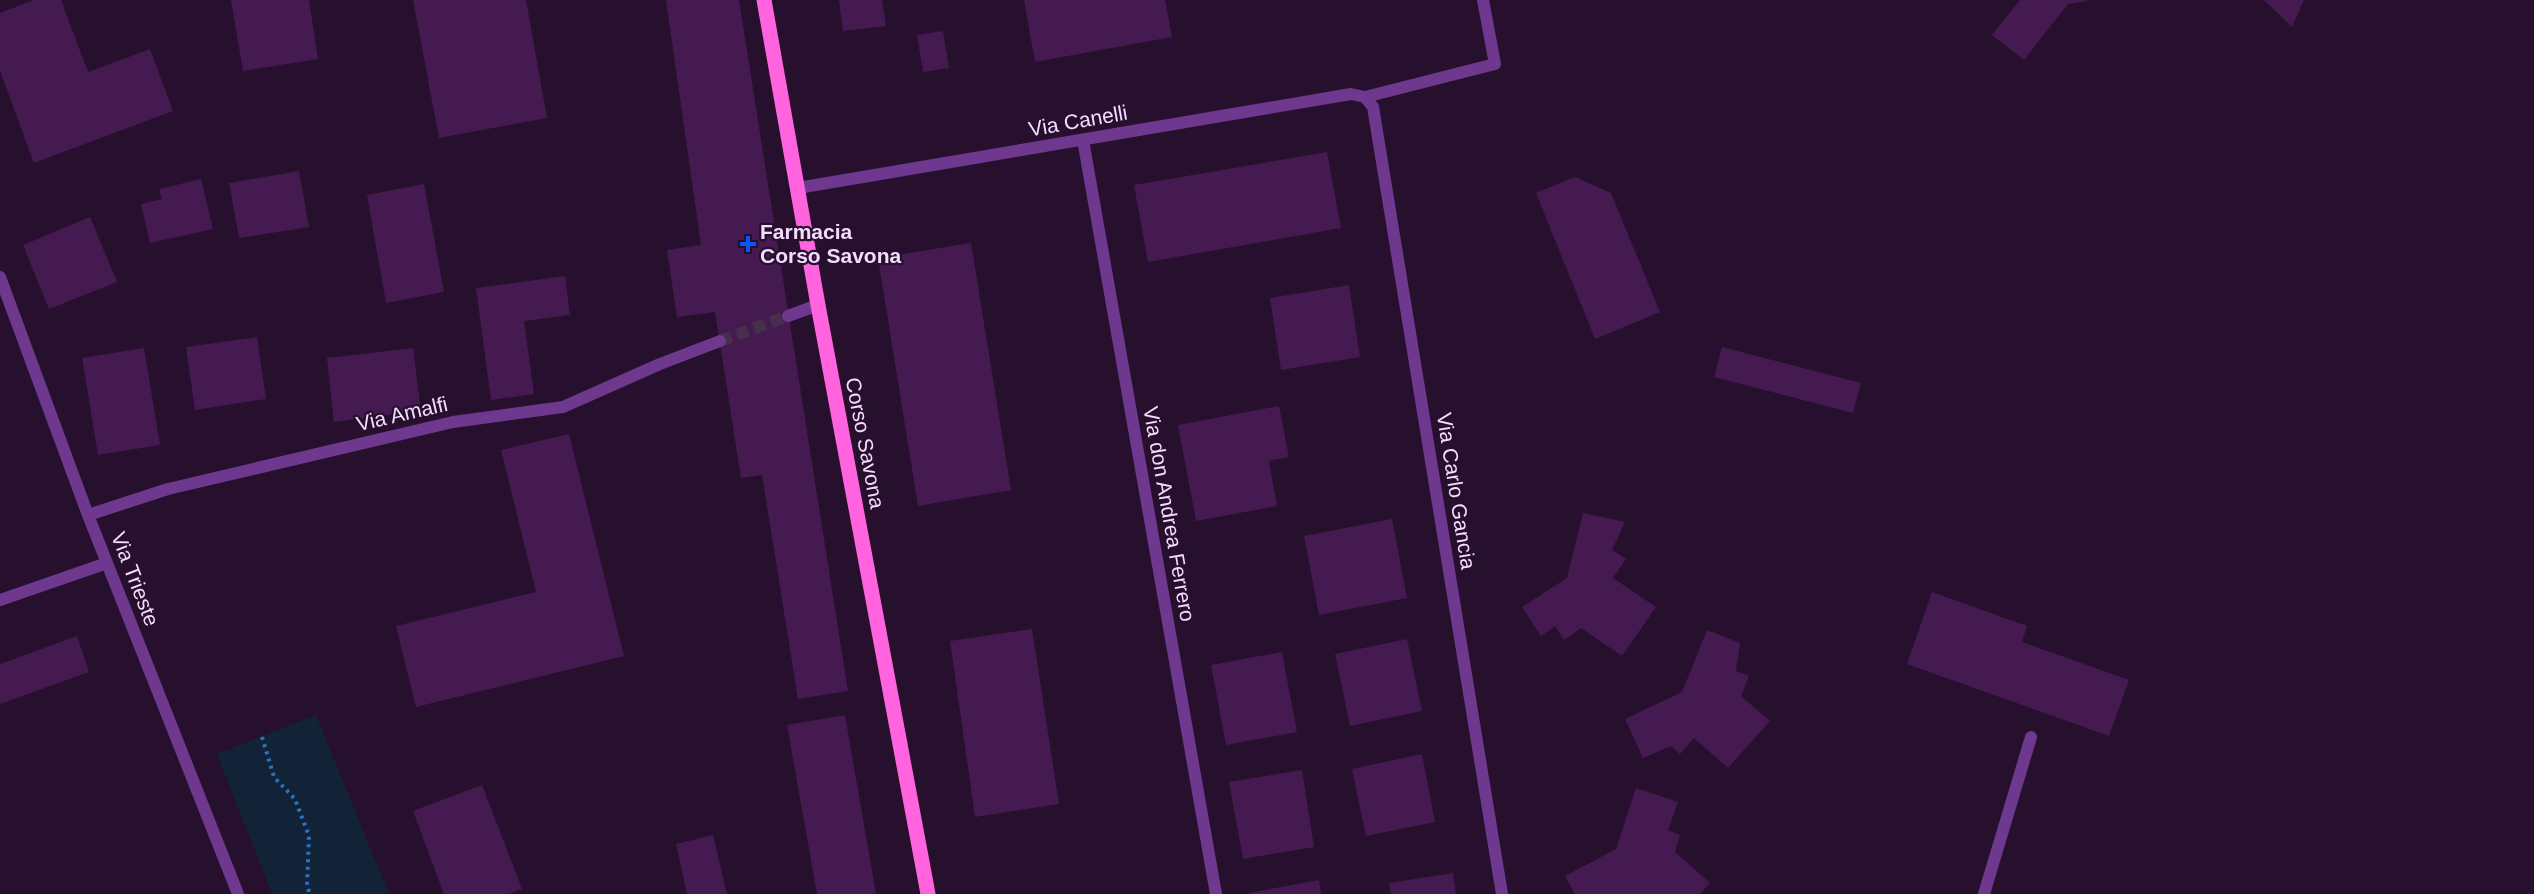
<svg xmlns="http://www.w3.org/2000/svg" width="2534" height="894" viewBox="0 0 2534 894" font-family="Helvetica,sans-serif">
	<rect width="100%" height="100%" fill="#26102d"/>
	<path fill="#122338" d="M316 715 389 894H272L217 754Z"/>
	<path fill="#451a50" d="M34 0H61L88 72 150 49 173 111 34 163 0 71V13Z
		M231 0H309L318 59 243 71Z
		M413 0H526L547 118 439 138Z
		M666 0H739L848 691 798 699 762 475 741 478 715 312 677 317 667 250 701 245Z
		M839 0H882L886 26 843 31Z
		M1024 0H1165L1172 37 1035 62Z
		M2020 0H2087V1L2068 4 2024 60 1992 35Z
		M2264 0H2304L2292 27Z
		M943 31 949 68 923 72 917 35Z
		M1327 152 1341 228 1148 262 1134 185Z
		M299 171 309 227 239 238 229 183Z
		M1575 177 1611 193 1660 312 1595 339 1536 193Z
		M201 179 213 229 150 243 141 204 162 199 159 189Z
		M424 184 444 292 386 303 367 195Z
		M90 217 117 282 49 309 23 245Z
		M971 243 1011 490 918 506 878 258Z
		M565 276 570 315 524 321 534 394 491 400 476 288Z
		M1349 285 1360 357 1281 370 1270 298Z
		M257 337 266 399 195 410 186 347Z
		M1722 347 1861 383 1853 413 1714 377Z
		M144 348 160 445 98 455 82 358Z
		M413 348 421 411 334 422 327 358Z
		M1279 406 1289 457 1269 461 1277 506 1196 521 1178 425Z
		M569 434 624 656 416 707 396 626 536 592 501 450Z
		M1583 513 1625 522 1612 550 1626 559 1613 578 1656 607 1622 656 1581 628 1564 640 1555 626 1541 636 1522 607 1567 578Z
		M1392 519 1407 598 1319 615 1304 536Z
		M1932 592 2027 626 2022 642 2129 680 2109 736 1907 664Z
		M1032 629 1059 804 975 817 950 641Z
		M1707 630 1740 643 1736 671 1749 676 1741 696 1770 721 1728 768 1694 738 1680 754 1671 746 1643 758 1625 719 1682 692Z
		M77 636 89 672 0 704V664Z
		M1407 639 1422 711 1350 726 1335 654Z
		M1282 652 1297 732 1226 745 1211 665Z
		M845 715 876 894H817L787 725Z
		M1422 754 1435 822 1366 836 1352 769Z
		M1302 770 1314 847 1243 859 1229 782Z
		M482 785 522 889 509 894H444L413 811Z
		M1636 788 1678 802 1668 830 1680 835 1675 852 1710 883 1700 894H1575L1565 876 1616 849Z
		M713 835 727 894H687L676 844Z
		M1453 873 1456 894H1391L1389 883Z
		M1319 880 1321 894H1249V893Z"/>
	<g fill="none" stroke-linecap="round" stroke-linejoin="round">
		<path stroke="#452f4c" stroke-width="12" stroke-dasharray="12 6" stroke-linecap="butt" d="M720 341 788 316"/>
		<path stroke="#2873c7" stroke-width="4" stroke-dasharray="3 4.5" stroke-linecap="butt" d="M262 737 274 777 295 799 309 836 307 886 310 894"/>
		<path stroke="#6f388f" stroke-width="12" d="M1365 97 1373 107 1502 894
			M1083 140 1216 894
			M798 188 1351 94 1365 97 1495 64 1483 0
			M0 277 88 515 238 894
			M788 316 818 305
			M88 515 168 489 453 422 563 407 660 364 720 341
			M0 600 107 563
			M1984 894 2031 737"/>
		<path stroke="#ff63dd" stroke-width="15" d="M764 0 818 305 928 894"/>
	</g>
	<path fill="#0854ff" stroke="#26102d" stroke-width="2" d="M745 235h6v6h6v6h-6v6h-6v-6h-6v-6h6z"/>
	<g text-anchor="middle" stroke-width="4.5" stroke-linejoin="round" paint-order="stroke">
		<g font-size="21" fill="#f5dcff" stroke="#26102d">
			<text transform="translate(1078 121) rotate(-10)" y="7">Via Canelli</text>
			<text transform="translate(402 414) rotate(-13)" y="7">Via Amalfi</text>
			<text transform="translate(865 443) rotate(79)" y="7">Corso Savona</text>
			<text transform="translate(1456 491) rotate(81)" y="7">Via Carlo Gancia</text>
			<text transform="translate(1169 514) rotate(80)" y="7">Via don Andrea Ferrero</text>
			<text transform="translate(135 579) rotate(69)" y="7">Via Trieste</text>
		</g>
		<g font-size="21" font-weight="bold" fill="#f5dcff" stroke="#26102d" text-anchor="start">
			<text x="760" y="239">Farmacia<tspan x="760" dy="24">Corso Savona</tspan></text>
		</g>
	</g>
</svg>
